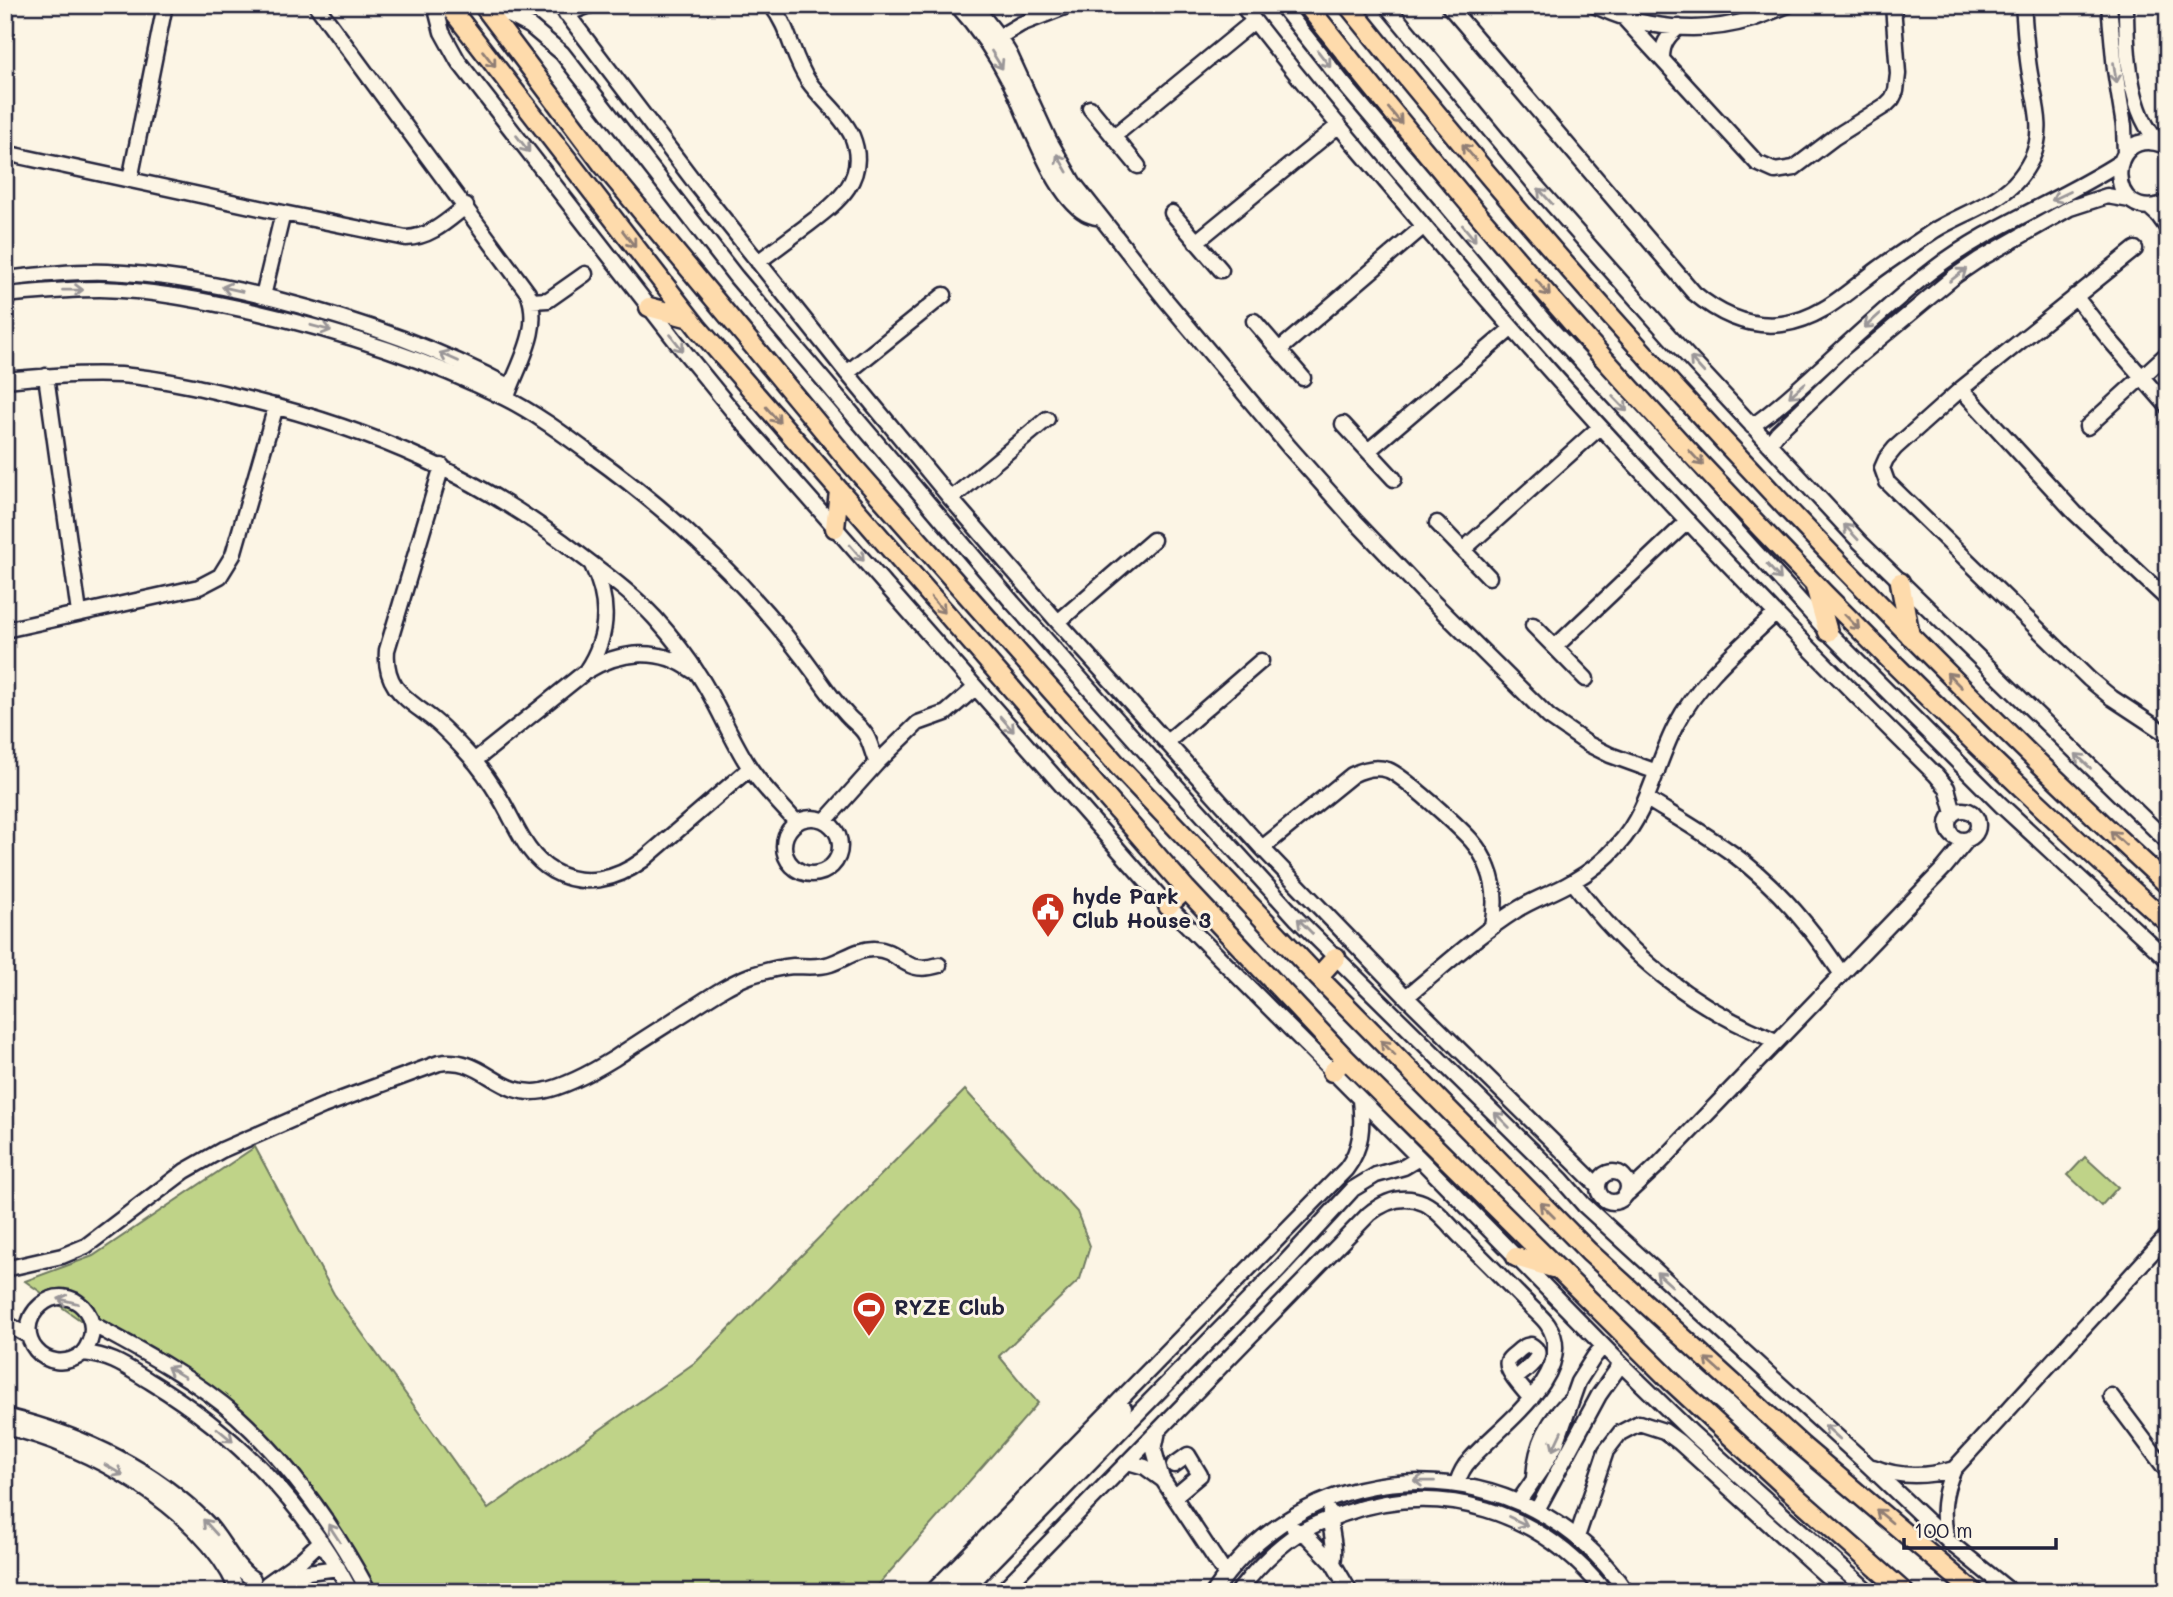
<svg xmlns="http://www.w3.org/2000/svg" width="2173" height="1597" viewBox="0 0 2173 1597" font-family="Mali,sans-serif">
	<rect width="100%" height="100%" fill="#fcf5e5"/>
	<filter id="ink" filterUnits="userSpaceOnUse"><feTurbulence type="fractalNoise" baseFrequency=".0143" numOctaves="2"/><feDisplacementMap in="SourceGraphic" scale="14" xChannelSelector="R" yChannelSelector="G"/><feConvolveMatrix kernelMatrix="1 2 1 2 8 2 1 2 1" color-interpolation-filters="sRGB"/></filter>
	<g filter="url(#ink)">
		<path fill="#bfd388" stroke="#707a62" stroke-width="2" d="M965 1090 1077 1212 1090 1246 1080 1279 999 1356 1038 1403 872 1592H377L367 1574 304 1494 235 1419 80 1320 25 1281 93 1256 255 1147 334 1294 488 1509 697 1361Z
			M2085 1157 2118 1187 2101 1206 2068 1175Z"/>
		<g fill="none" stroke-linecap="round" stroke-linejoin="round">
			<defs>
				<path id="minor" d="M316 5 528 293C542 328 520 361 508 394
					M435 5 442 32 458 61 678 344 736 415 1168 906 1419 1158 1621 1364 1692 1433 1869 1592
					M490 5 530 26 562 53 736 277 1013 603 1152 759 1297 919 1562 1180 1584 1205 1868 1465 1948 1541 2011 1592
					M560 5 696 184 847 373 951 499 1058 622 1262 848 1406 997 1598 1186
					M957 5C978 28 996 55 1010 82 1027 115 1053 195 1085 213 1090 216 1096 217 1101 218
					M974 5 999 37 1010 55 1049 140 1073 182 1165 299 1290 448 1355 521 1422 591 1549 717 1588 744 1610 755 1657 772
					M1242 5C1303 85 1369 162 1434 238 1593 425 1761 603 1936 775L1947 788 1954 813
					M1281 5 1343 83 1545 322 1677 465 1828 632 2001 805 2168 960
					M1386 5 1537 187 1670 337 1860 542 2168 842
					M1448 5 1694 293C1719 314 1748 328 1782 324 1821 319 1847 292 1878 269 1896 256 1916 243 1935 230 1960 215 1992 205 2014 184 2021 177 2027 168 2032 158 2045 130 2035 103 2030 74 2026 52 2025 28 2023 5
					M1594 5C1641 29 1702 35 1752 19 1764 15 1776 10 1788 5
					M2109 5 2115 70 2124 126 2125 154
					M2126 5C2126 46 2128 114 2160 143
					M566 14 590 5
					M1623 17 1757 163 1775 171 1794 168 1835 137 1886 105 1892 99 1896 91 1898 74 1893 5
					M999 37 1021 24 1070 5
					M1662 58C1662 44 1668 35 1679 27
					M1090 108 1138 166
					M1114 136 1254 21
					M2163 145C2103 123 2105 230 2168 202
					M5 153 283 213 406 238C431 237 447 221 466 206
					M130 180 165 5
					M2149 207 2158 215 2168 229
					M1172 213 1221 270
					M1196 242 1339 125
					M2135 249 1961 389 1895 448 1886 459 1882 468 1887 482 2089 679 2112 698 2162 731
					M758 262C773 251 789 239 805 227 835 204 870 180 852 136 842 115 822 100 809 82 792 58 790 28 771 5
					M5 279C39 275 73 271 107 272 164 274 220 285 275 299 357 320 436 347 510 387
					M5 295C37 292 68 289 100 289 151 290 201 300 251 311 339 331 424 358 505 398 535 413 562 433 589 453 676 515 755 590 818 678 827 691 836 703 847 715 852 721 861 727 865 734 871 742 872 754 877 763
					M263 296 283 213
					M2075 296 2108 338 2168 407
					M531 301 548 300 585 274
					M1254 321 1303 378
					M1279 350 1424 226
					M847 373 944 295
					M46 376 79 613
					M5 380C44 376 82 373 121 375 166 379 208 389 251 400 375 431 477 475 579 554 605 574 633 594 655 618 672 637 687 656 700 677 718 705 730 737 748 765 761 786 780 803 796 822
					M1961 389 2075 513 2168 600
					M1343 424 1394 479
					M1752 426C1773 412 1791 395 1810 378 1851 341 1891 302 1934 269 1991 225 2060 201 2120 162
					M2087 427 2168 353
					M1769 444 1778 432 1848 365 1955 276 1980 259 2070 208 2107 196 2130 200
					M1368 451 1512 328
					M442 466 387 650C384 690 408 699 435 721 447 731 458 743 469 755 481 768 491 783 500 798 516 824 525 855 553 871 583 888 616 880 643 860L750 768
					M951 499 1047 419
					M1437 523 1489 577
					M1463 550 1600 427
					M1058 622 1153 540
					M1533 625 1586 679
					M5 630 199 587 220 576 233 555 276 406
					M1555 647 1688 521
					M586 671C609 637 610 601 592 565
					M1167 742 1261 661
					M474 761 585 672C619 651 660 646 693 671
					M1647 799C1676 817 1706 834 1733 854 1777 886 1812 928 1841 973
					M1948 825a15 15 0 1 1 30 0a15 15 0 1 1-30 0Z
					M784 846a28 28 0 1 1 56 0a28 28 0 1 1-56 0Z
					M825 821 877 763 918 723 946 713 975 688
					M1262 848 1352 775C1364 769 1375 766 1388 770 1404 776 1458 826 1471 840 1478 848 1484 857 1488 868 1496 887 1496 906 1492 926
					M1573 882C1628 955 1690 1006 1776 1041
					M1406 997C1442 968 1476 936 1515 911 1533 899 1554 893 1572 882 1588 873 1606 859 1618 845 1649 811 1655 765 1676 725 1699 681 1739 648 1775 614
					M1598 1187a15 15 0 1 1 30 0a15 15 0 1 1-30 0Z
					M1628 1193 1658 1165 1944 868 1967 840
					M5 1269 62 1256 86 1246 185 1171 222 1150 323 1106 439 1063C484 1055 497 1099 543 1091 568 1086 594 1071 615 1058 640 1041 666 1025 691 1009 711 996 730 983 752 975 765 971 779 967 793 966 806 966 818 968 830 964 845 959 859 948 875 949 901 950 903 976 939 965
					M5 1323 29 1336
					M92 1324C142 1351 195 1379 237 1416 292 1466 334 1527 369 1592
					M83 1353C110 1319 70 1280 41 1305 8 1333 47 1381 83 1353 113 1356 126 1367 151 1382 235 1433 305 1504 351 1592
					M1515 1379C1525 1370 1549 1355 1531 1345 1524 1346 1521 1348 1516 1353 1514 1355 1509 1358 1508 1361 1504 1370 1525 1391 1531 1399
					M2111 1396 2168 1472
					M5 1416C79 1434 151 1467 205 1521 222 1537 233 1567 253 1579
					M5 1427C86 1444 202 1509 236 1587
					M1158 1431 1154 1450 1162 1479
					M1128 1462 1145 1467 1163 1480 1226 1575
					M1174 1465 1188 1455 1200 1475 1175 1496
					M1873 1467C1900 1478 1927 1477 1954 1469
					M1534 1477C1536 1446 1548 1419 1572 1399
					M1519 1501 1544 1465 1556 1444 1578 1382 1594 1357 1603 1346
					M1537 1510 1599 1395 1621 1364
					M1330 1512C1329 1530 1337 1546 1333 1563
					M1294 1529 1308 1537 1333 1563 1350 1592
					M1577 1537 1606 1451 1620 1433 1639 1423 1664 1431 1679 1442 1844 1592
					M1947 1540C1941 1514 1943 1493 1954 1469L2168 1235
					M267 1584 302 1559 321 1541
					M277 1592 308 1572 338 1568
					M932 1592 1346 1169C1362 1148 1363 1126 1360 1100
					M948 1592 1124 1408
					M963 1592 1280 1268 1353 1189 1376 1175 1404 1167 1419 1158
					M1001 1592 1369 1214C1385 1201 1404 1194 1424 1203 1438 1210 1449 1225 1460 1236 1485 1260 1509 1285 1533 1309 1538 1314 1544 1319 1548 1325 1580 1373 1495 1430 1470 1460 1463 1467 1460 1474 1457 1483
					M1214 1592C1311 1445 1529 1446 1626 1592
					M1238 1592C1255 1570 1275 1548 1299 1533 1312 1525 1328 1519 1343 1514 1441 1479 1540 1511 1605 1592"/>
				<path id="major" d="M448 5 698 328 1186 889 1346 1059 1672 1382 1792 1493 1904 1592
					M483 5 604 166 852 465 1120 768 1318 977 1589 1252 1801 1445 1974 1592
					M1307 5C1566 335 1856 642 2168 923
					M1348 5C1599 318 1873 612 2168 885
					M649 307 690 318
					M835 528 839 491
					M1900 582 1910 636
					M1815 586 1828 632
					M1168 906 1186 889
					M1318 977 1336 957
					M1332 1072 1346 1059
					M1516 1257 1553 1268"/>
			</defs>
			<use href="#minor" stroke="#22223b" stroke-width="19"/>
			<use href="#major" stroke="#22223b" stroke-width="23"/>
			<use href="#minor" stroke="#fcf5e5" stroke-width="14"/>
			<use href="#major" stroke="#fedbac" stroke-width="18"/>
		</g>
		<defs><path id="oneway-shaft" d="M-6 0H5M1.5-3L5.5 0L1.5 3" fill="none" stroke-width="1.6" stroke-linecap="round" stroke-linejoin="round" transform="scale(1.75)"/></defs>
		<g stroke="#907e74">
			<use href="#oneway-shaft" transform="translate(489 59) rotate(52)"/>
			<use href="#oneway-shaft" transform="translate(1395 116) rotate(50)"/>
			<use href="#oneway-shaft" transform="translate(1469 152) rotate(-130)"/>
			<use href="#oneway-shaft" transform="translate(629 239) rotate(52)"/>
			<use href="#oneway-shaft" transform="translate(1543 288) rotate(49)"/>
			<use href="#oneway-shaft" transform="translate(773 415) rotate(49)"/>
			<use href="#oneway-shaft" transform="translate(1696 458) rotate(47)"/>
			<use href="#oneway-shaft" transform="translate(938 605) rotate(49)"/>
			<use href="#oneway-shaft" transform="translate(1852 622) rotate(46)"/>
			<use href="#oneway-shaft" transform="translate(1954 680) rotate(-135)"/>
			<use href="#oneway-shaft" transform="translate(2118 838) rotate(-137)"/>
			<use href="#oneway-shaft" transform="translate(1388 1048) rotate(-134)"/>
			<use href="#oneway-shaft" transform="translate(1547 1210) rotate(-135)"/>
			<use href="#oneway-shaft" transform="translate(1713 1365) rotate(-138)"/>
			<use href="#oneway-shaft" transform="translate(1884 1516) rotate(-140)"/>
		</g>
		<g stroke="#9a9698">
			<use href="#oneway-shaft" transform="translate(1324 59) rotate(52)"/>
			<use href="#oneway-shaft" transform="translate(997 60) rotate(58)"/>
			<use href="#oneway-shaft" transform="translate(2115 73) rotate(82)"/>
			<use href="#oneway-shaft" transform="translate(523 144) rotate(52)"/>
			<use href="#oneway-shaft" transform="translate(1062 163) rotate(-120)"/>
			<use href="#oneway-shaft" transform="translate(1545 196) rotate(-132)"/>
			<use href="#oneway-shaft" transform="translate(2061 196) rotate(155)"/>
			<use href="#oneway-shaft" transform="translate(1469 233) rotate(50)"/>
			<use href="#oneway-shaft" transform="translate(1958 275) rotate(-37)"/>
			<use href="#oneway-shaft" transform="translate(232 289) rotate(-167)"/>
			<use href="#oneway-shaft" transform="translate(73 290) rotate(-1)"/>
			<use href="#oneway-shaft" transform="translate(1872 321) rotate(138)"/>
			<use href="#oneway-shaft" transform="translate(321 328) rotate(15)"/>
			<use href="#oneway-shaft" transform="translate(677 343) rotate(52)"/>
			<use href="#oneway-shaft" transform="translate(449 357) rotate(-156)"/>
			<use href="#oneway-shaft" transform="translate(1697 365) rotate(-132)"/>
			<use href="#oneway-shaft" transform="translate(1797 390) rotate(139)"/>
			<use href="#oneway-shaft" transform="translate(1620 404) rotate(46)"/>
			<use href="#oneway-shaft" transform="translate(1851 532) rotate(-133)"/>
			<use href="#oneway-shaft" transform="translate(857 553) rotate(49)"/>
			<use href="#oneway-shaft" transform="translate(1774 572) rotate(48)"/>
			<use href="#oneway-shaft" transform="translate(1007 724) rotate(49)"/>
			<use href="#oneway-shaft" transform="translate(2083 761) rotate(-136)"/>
			<use href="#oneway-shaft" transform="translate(1305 926) rotate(-135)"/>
			<use href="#oneway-shaft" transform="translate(1502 1120) rotate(-135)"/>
			<use href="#oneway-shaft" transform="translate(1664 1279) rotate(-138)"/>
			<use href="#oneway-shaft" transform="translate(68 1301) rotate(-166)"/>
			<use href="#oneway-shaft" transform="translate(176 1372) rotate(-149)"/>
			<use href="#oneway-shaft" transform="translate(1832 1432) rotate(-138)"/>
			<use href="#oneway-shaft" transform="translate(225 1435) rotate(40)"/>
			<use href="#oneway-shaft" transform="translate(1557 1441) rotate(115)"/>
			<use href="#oneway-shaft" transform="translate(114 1470) rotate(30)"/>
			<use href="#oneway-shaft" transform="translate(1424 1481) rotate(-179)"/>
			<use href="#oneway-shaft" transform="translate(1518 1521) rotate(25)"/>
			<use href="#oneway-shaft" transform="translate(210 1527) rotate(-132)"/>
			<use href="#oneway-shaft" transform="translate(334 1533) rotate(-123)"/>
		</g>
	</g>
	<defs>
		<symbol id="civic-pin" viewBox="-11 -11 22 30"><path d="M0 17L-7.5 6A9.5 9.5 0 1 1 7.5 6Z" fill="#c8321e" stroke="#fcf5e5"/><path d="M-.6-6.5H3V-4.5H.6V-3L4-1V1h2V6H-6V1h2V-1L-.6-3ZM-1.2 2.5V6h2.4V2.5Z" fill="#fff"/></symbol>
		<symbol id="stadium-pin" viewBox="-11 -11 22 30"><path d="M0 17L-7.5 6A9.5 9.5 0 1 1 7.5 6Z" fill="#c8321e" stroke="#fcf5e5"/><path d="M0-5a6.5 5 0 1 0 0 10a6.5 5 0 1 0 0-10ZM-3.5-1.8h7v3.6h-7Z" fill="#fff"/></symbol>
	</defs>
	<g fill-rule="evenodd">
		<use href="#civic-pin" x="1029" y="890" width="38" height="52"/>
		<use href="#stadium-pin" x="850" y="1289" width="38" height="52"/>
	</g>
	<g text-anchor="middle" stroke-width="6" stroke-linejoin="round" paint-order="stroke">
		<g font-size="21" font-weight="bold" fill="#22223b" stroke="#fcf5e5" text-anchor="start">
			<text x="1072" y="904">hyde Park<tspan x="1072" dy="24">Club House 3</tspan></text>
			<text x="894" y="1315">RYZE Club</text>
		</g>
	</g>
	<rect width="2173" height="1597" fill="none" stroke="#fcf5e5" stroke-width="28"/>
	<rect x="14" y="14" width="2145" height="1569" fill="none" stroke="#22223b" stroke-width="2.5" filter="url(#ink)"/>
	<path d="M1904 1538v10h152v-10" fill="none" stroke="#22223b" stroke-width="3.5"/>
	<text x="1914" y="1538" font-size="21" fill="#22223b" stroke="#fcf5e5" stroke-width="5" paint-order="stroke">100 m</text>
</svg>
